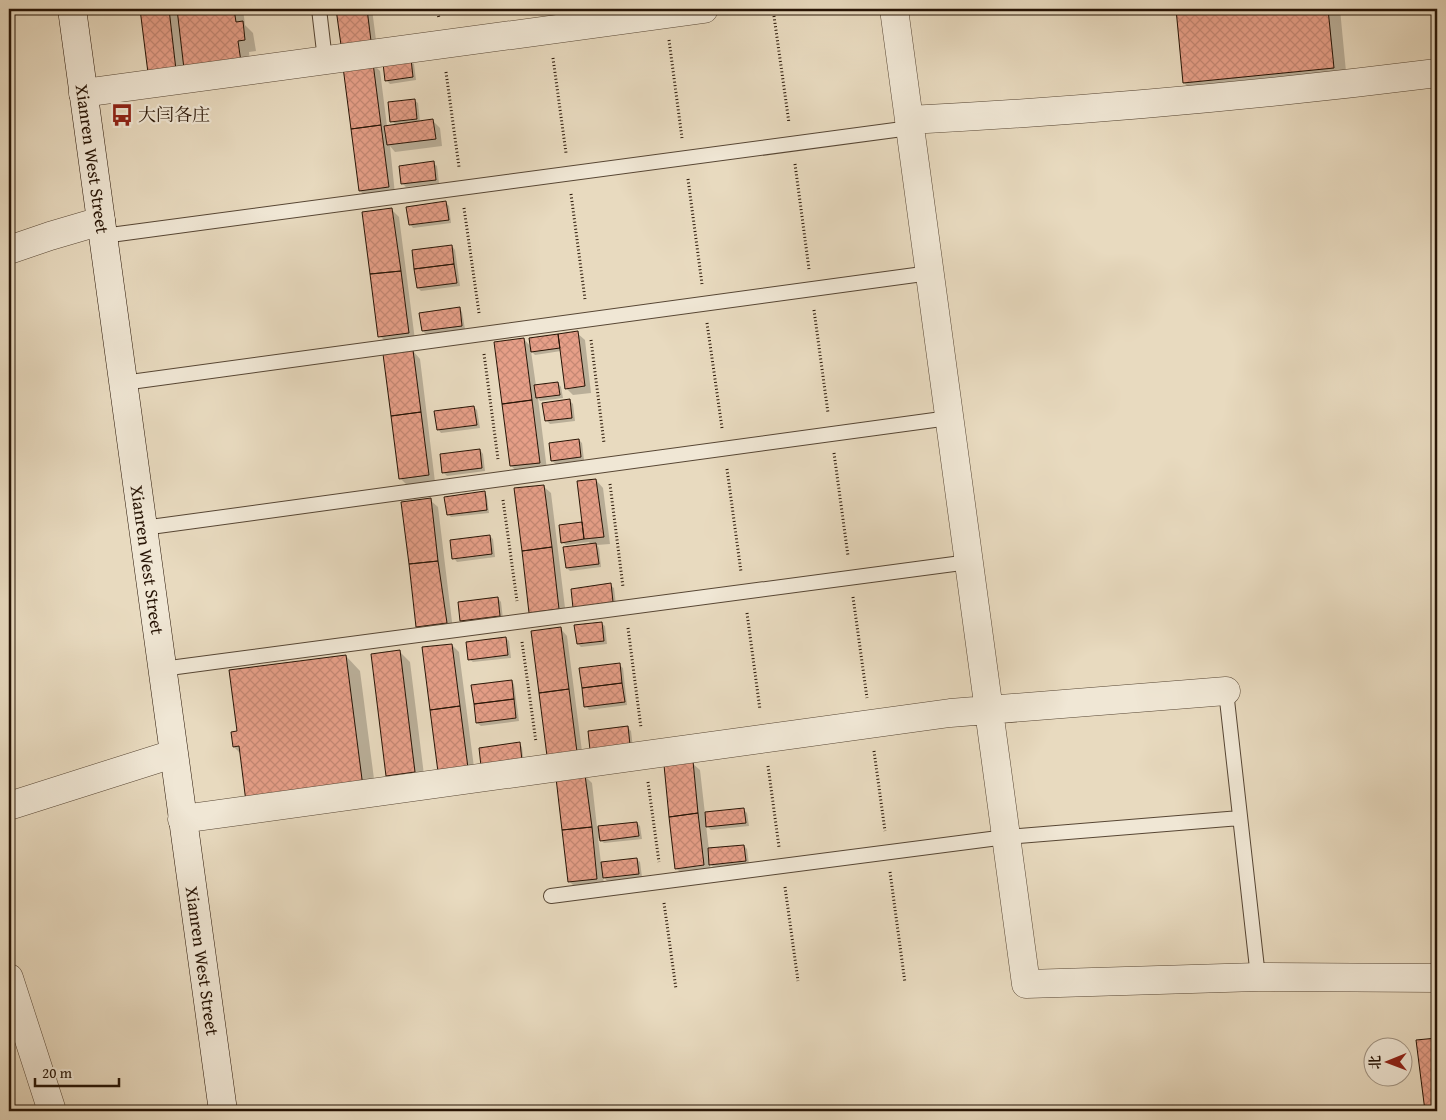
<svg xmlns="http://www.w3.org/2000/svg" width="1446" height="1120" viewBox="0 0 1446 1120" font-family="'Gentium Book Plus','Noto Serif SC',serif">
	<defs>
		<pattern id="building-cross-hatch" width="8" height="8" patternUnits="userSpaceOnUse" patternTransform="scale(1.25)"><rect width="8" height="8" fill="#e69f88"/><path d="M0 0l8 8M0 8l8-8" fill="none" stroke="#c58874"/></pattern>
	</defs>
	<rect width="100%" height="100%" fill="#e8dabf"/>
	<filter id="stains"><feTurbulence type="fractalNoise" baseFrequency=".004" numOctaves="4"/><feColorMatrix values="0 0 0 0 .2 0 0 0 0 .09 0 0 0 0 .02 0 0 0 .5 -.17"/></filter>
	<radialGradient id="worn" r=".72"><stop offset=".6" stop-color="#630" stop-opacity="0"/><stop offset="1" stop-color="#630" stop-opacity=".3"/></radialGradient>
	<path fill="#0003" d="M141 9H243L245 25 253 33 256 51 249 52 251 72 149 73Z
		M338 9H372L377 48 342 44Z
		M1177 9H1340L1347 82 1199 97 1184 83Z
		M410 60 414 64 416 80 390 84 386 80Z
		M373 64 380 71 387 126 396 125 392 121 414 100 418 103 420 122 433 121 440 128 442 146 395 152 390 146 395 194 368 198 360 191Z
		M433 163 437 166 439 183 406 187 403 184Z
		M446 203 449 206 451 223 413 228 410 224Z
		M392 210 399 217 415 340 387 343 380 336Z
		M452 246 455 250 460 286 421 291 418 288Z
		M459 308 462 312 465 329 426 334 423 331Z
		M577 333 585 340 591 393 573 395 566 388 561 351 535 355 531 351 536 386 558 383 561 387 563 398 540 401 538 398 547 470 519 473 511 466 524 339 531 347Z
		M413 351 420 359 435 482 407 485 400 478Z
		M569 400 573 404 575 421 550 424 546 420Z
		M474 407 477 410 480 428 441 433 438 429Z
		M579 440 582 443 584 460 556 464 552 461 550 444Z
		M480 450 483 454 485 471 447 476 443 472Z
		M596 480 603 488 610 544 597 545 599 548 601 567 570 571 567 568 591 545 589 542 566 545 562 542 584 525Z
		M543 486 551 493 566 616 538 620 531 612Z
		M484 493 487 496 489 513 451 517 448 514Z
		M430 500 438 507 453 630 425 633 418 626Z
		M490 536 493 539 495 557 457 562 454 558Z
		M610 585 614 588 616 605 577 610Z
		M498 598 501 602 503 619 464 624 461 621Z
		M601 623 605 626 607 644 581 647 578 644Z
		M560 628 567 636 583 759 548 755Z
		M506 638 509 641 511 658 473 662 469 659Z
		M452 645 459 652 475 775 446 779Z
		M399 651 410 662 425 783 398 786 387 775Z
		M346 656 360 671 377 802 241 754 234 747 238 732Z
		M619 665 623 668 627 705 589 710 586 706Z
		M511 681 514 684 519 721 481 726 477 723Z
		M627 727 631 731 633 748 595 753Z
		M519 744 522 747 524 764 483 766Z
		M692 763 700 770 705 814 744 810 747 813 749 826 711 830 706 825 709 850 744 846 747 849 749 864 714 868 710 864 711 872 683 875 676 868Z
		M585 776 592 783 597 827 637 823 640 826 642 839 604 843 598 838 601 863 637 859 640 862 642 877 607 881 603 876 604 885 576 888 569 881Z
		M1437 1039V1111H1426L1418 1041Z"/>
	<path fill="url(#building-cross-hatch)" stroke="#271405" d="M140 9H169L176 70 148 73Z
		M177 9H234L236 22 243 21 245 40 238 41 241 62 184 69Z
		M336 9H367L371 41 341 45Z
		M1176 9H1328L1334 68 1183 83Z
		M411 59 413 77 385 81 383 63Z
		M373 63 381 125 351 129 343 67Z
		M415 99 417 119 390 122 388 102Z
		M433 119 436 139 387 145 384 126Z
		M381 125 389 187 359 191 351 129Z
		M434 161 436 180 401 184 399 166Z
		M446 201 449 220 409 225 406 207Z
		M392 208 401 271 370 274 362 212Z
		M452 245 454 264 414 269 412 250Z
		M454 264 457 283 417 288 414 269Z
		M401 271 409 333 378 337 370 274Z
		M460 307 462 326 422 331 419 313Z
		M578 331 585 386 565 389 558 334Z
		M558 334 560 348 531 352 529 338Z
		M524 338 532 400 502 404 494 342Z
		M413 350 421 412 391 416 383 354Z
		M558 382 560 395 536 398 534 385Z
		M570 399 572 418 545 421 542 403Z
		M532 400 540 463 510 466 502 404Z
		M474 406 477 425 437 430 434 411Z
		M421 412 429 475 399 479 391 416Z
		M579 439 581 457 551 461 549 443Z
		M480 449 482 468 442 473 440 454Z
		M596 479 604 537 584 539 577 481Z
		M544 485 552 547 522 551 514 488Z
		M485 491 487 510 447 515 444 497Z
		M431 498 438 561 409 564 401 502Z
		M582 522 584 539 561 543 559 525Z
		M490 535 492 554 452 559 450 540Z
		M596 543 599 564 566 568 563 547Z
		M552 547 559 609 529 613 522 551Z
		M438 561 447 623 416 627 409 564Z
		M611 583 613 602 573 608 571 589Z
		M498 597 500 616 460 621 458 602Z
		M602 622 604 641 577 644 574 625Z
		M561 627 569 689 539 693 531 631Z
		M506 637 508 655 468 660 466 642Z
		M452 644 460 706 430 710 422 647Z
		M400 650 415 772 386 776 371 654Z
		M346 655 363 787 246 802 239 746 233 747 231 732 237 731 229 670Z
		M620 663 622 683 582 688 579 668Z
		M512 680 514 699 474 704 471 685Z
		M622 683 625 702 584 707 582 688Z
		M569 689 577 752 547 756 539 693Z
		M514 699 516 718 476 723 474 704Z
		M460 706 468 768 438 772 430 710Z
		M628 726 630 745 590 750 588 731Z
		M520 742 522 761 481 766 479 748Z
		M693 761 698 813 669 817 664 765Z
		M585 775 592 827 562 830 556 778Z
		M744 808 746 823 706 827 705 812Z
		M698 813 704 865 675 869 669 817Z
		M637 822 639 836 600 841 598 826Z
		M592 827 597 879 568 882 562 830Z
		M744 845 746 861 709 865 708 848Z
		M637 858 639 874 603 878 601 862Z
		M1437 1038V1111H1425L1416 1040Z"/>
	<g fill="none" stroke-linecap="round" stroke-linejoin="round">
		<defs>
			<path id="lane" d="M319 9 325 60
				M103 236 910 128
				M123 383 930 273
				M143 528 949 418
				M162 669 969 562
				M1226 691 1258 977
				M551 896 1006 837 1240 818"/>
			<path id="street" d="M894 9 1026 984 1258 977 1437 978
				M83 93 704 9
				M909 120C1085 111 1262 95 1437 73
				M9 250 50 236 101 221
				M9 806 173 754
				M182 819 950 713 1226 691
				M9 978 52 1111"/>
			<path id="secondary" d="M72 9 223 1111"/>
		</defs>
		<use href="#lane" stroke="#574634" stroke-width="16"/>
		<use href="#street" stroke="#574634" stroke-width="29"/>
		<use href="#secondary" stroke="#271405" stroke-width="29"/>
		<path stroke="#271405" stroke-width="3" stroke-dasharray="1 2.5" stroke-linecap="butt" d="M437 9 439 18
			M773 9 789 123
			M669 40 682 138
			M553 58 566 153
			M446 72 459 167
			M795 164 809 269
			M688 179 702 284
			M571 194 585 299
			M464 208 479 313
			M814 310 828 413
			M707 323 722 428
			M591 340 604 443
			M484 354 498 459
			M834 453 848 556
			M727 469 741 572
			M610 484 623 587
			M503 500 517 601
			M853 597 867 698
			M747 613 760 710
			M628 628 641 728
			M522 642 536 742
			M874 751 885 831
			M768 766 779 847
			M648 782 659 862
			M890 872 905 983
			M785 887 798 981
			M664 903 676 989"/>
		<use href="#lane" stroke="#f0e7d5" stroke-width="14"/>
		<use href="#street" stroke="#f0e7d5" stroke-width="28"/>
		<use href="#secondary" stroke="#f0e7d5" stroke-width="28"/>
	</g>
	<defs>
		<symbol id="bus-bare" viewBox="-9 -9 18 18"><path d="M-5-6H5V4H4V6H2V4H-2V6H-4V4H-5ZM-3.5-4V0h7V-4ZM-3.5 1.2v1.5H-2V1.2ZM2 1.2v1.5H3.5V1.2Z" fill="#8f2418" stroke="#f0e7d5" stroke-width="2.5" paint-order="stroke"/></symbol>
	</defs>
	<g fill-rule="evenodd">
		<use href="#bus-bare" x="106" y="99" width="32" height="32"/>
	</g>
	<g text-anchor="middle" stroke-width="4.5" stroke-linejoin="round" paint-order="stroke">
		<g font-size="18" fill="#271405" stroke="#f0e7d5" text-anchor="start">
			<text x="138" y="121">大闫各庄</text>
		</g>
		<g font-size="18" fill="#271405" stroke="#f0e7d5">
			<text transform="translate(92 159) rotate(82)" y="6">Xianren West Street</text>
			<text transform="translate(147 560) rotate(82)" y="6">Xianren West Street</text>
			<text transform="translate(202 961) rotate(82)" y="6">Xianren West Street</text>
		</g>
	</g>
	<rect width="1446" height="1120" fill="none" stroke="#e8dabf" stroke-width="30"/>
	<rect x="10" y="10" width="1426" height="1100" fill="none" stroke="#271405" stroke-width="2.5"/>
	<rect x="15" y="15" width="1416" height="1090" fill="none" stroke="#271405"/>
	<g transform="translate(1388 1062) rotate(269)"><circle r="24" fill="#f0e7d5" stroke="#a09382"/>
	<path d="M0-4L9 19L0 12L-9 19Z" fill="#8f2418"/>
	<text y="-8" font-size="14" font-weight="bold" text-anchor="middle" fill="#271405">北</text>
	</g>
	<path d="M35 1078v8h84v-8" fill="none" stroke="#271405" stroke-width="2.5"/>
	<text x="42" y="1078" font-size="15" fill="#271405" stroke="#f0e7d5" stroke-width="4" paint-order="stroke">20 m</text>
	<rect width="100%" height="100%" filter="url(#stains)"/>
	<rect width="100%" height="100%" fill="url(#worn)"/>
</svg>
